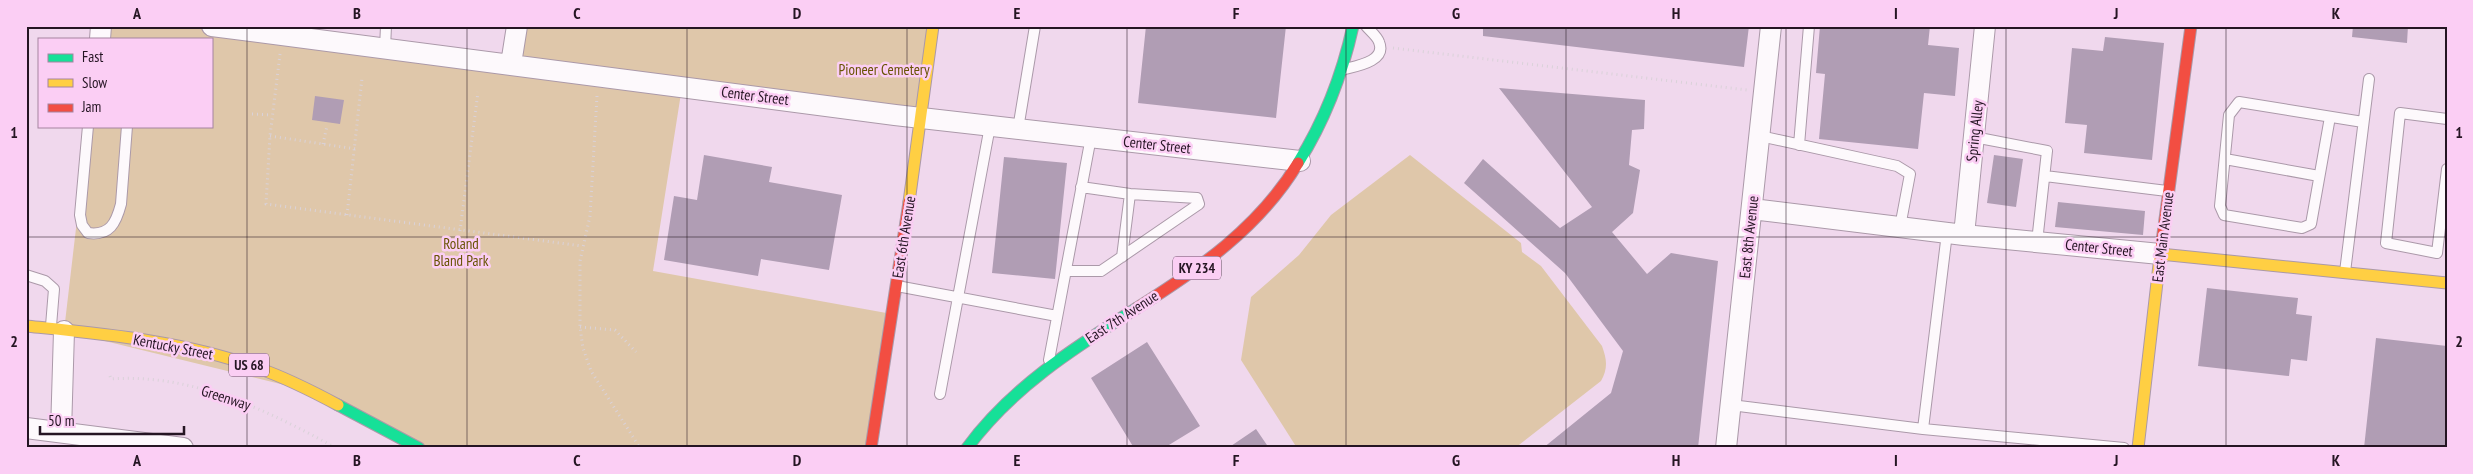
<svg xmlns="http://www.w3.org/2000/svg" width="2473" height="474" viewBox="0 0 2473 474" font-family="'PT Sans Narrow',sans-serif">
	<rect width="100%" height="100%" fill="#f0d8ed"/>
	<path fill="#dfc7aa" d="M100 26H213L511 64 516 26H933L922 121 682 87 653 271 892 314 871 448H419L313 392 64 331 88 126H211V39H99Z
		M1410 155 1521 243 1522 252 1541 266 1602 346C1607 360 1608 368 1601 381L1515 448H1297L1241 360 1251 297 1299 255 1331 215Z"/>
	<path fill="#b09db4" d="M1146 26H1286L1276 118 1138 103Z
		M1483 26H1749L1744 67 1483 36Z
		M1820 26H1930L1928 45 1959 48 1955 96 1924 93 1918 149 1819 139 1825 74 1816 73Z
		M2353 26H2408L2407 43 2352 37Z
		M2105 37 2164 43 2152 160 2084 153 2087 125 2065 123 2072 48 2103 51Z
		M1499 88 1645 100 1644 129 1632 130 1629 165 1640 170 1633 213 1612 232 1647 274 1671 253 1718 261 1698 448H1543L1611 393 1623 351 1565 273 1464 183 1483 159 1560 228 1592 207Z
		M315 96 344 100 340 124 312 120Z
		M704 155 772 167 769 182 842 195 829 270 761 259 758 276 664 260 674 196 697 200Z
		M1994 155 2023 159 2016 207 1987 203Z
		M1004 157 1067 163 1055 279 992 273Z
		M2058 202 2145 211 2143 235 2055 227Z
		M2207 288 2298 298 2296 314 2312 316 2307 361 2291 359 2289 376 2198 366Z
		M2376 338 2447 346V448H2364Z
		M1147 342 1200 426 1164 448H1134L1091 378Z
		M1256 429 1269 448H1228Z"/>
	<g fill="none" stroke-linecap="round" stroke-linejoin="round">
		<defs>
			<path id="lane" d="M385 48 386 26
				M1345 69C1357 66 1387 61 1379 42 1377 36 1370 31 1366 26
				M2330 117 2311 224 2302 228 2224 215 2220 206 2229 115 2239 102 2363 122
				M2447 119 2400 113 2386 243 2437 253 2447 169
				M88 126 80 215 82 225 88 233C110 236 116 223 121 204L127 126
				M1018 129 1035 26
				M1760 136 1897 166 1910 174 1900 227
				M1974 137 2047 151 2037 242
				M1799 145 1809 26
				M2225 159 2319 176
				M2045 176 2167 191
				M1947 233 1923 429 2124 448
				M1122 257 1130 194
				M1066 271H1101L1199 204 1197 198 1130 194 1081 187
				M2345 272 2369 79
				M26 275 45 281 54 289 51 326
				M897 286 1057 316
				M1049 360 1091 137
				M940 394 990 126
				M1731 405 1923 429"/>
			<path id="street" d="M212 26 895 115 1300 161
				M100 39 101 26
				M511 64 517 26
				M1752 209 1964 235 2160 254
				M1964 235 1985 26
				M26 428 183 448
				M61 432 64 331
				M1726 448 1771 26"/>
			<path id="fast" d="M1298 163C1325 120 1342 76 1353 26
				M338 405 419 448
				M967 448C1012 387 1074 348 1137 308"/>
			<path id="slow" d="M909 202 933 26
				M2160 254 2447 283
				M26 326C104 334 184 341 258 368 286 378 312 391 338 405
				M2138 448 2160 256"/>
			<path id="jam" d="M2160 256 2191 26
				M1137 308C1199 269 1260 227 1298 163
				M871 448 909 202"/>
		</defs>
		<use href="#lane" stroke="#ab99a9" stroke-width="12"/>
		<use href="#street" stroke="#ab99a9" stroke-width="22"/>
		<use href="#fast" stroke="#ab99a9" stroke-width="13"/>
		<use href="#slow" stroke="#ab99a9" stroke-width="13"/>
		<use href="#jam" stroke="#ab99a9" stroke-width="13"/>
		<path stroke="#dad2d9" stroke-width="3" stroke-dasharray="1 4" stroke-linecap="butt" d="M1393 48 1747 90
			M280 54 270 136 266 204 582 246
			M597 96 590 216 580 261V327L583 348 591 371 640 448
			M252 114 272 115
			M270 136 356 149
			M323 144 327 126
			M347 215 362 78
			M460 231 478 92
			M580 327 615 330 636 352
			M110 376 111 379C191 373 267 410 336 448"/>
		<use href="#lane" stroke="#fdf9fc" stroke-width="10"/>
		<use href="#street" stroke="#fdf9fc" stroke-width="20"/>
		<use href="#fast" stroke="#16e098" stroke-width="11"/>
		<use href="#slow" stroke="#ffcf43" stroke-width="11"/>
		<use href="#jam" stroke="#f24e42" stroke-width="11"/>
	</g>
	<path fill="none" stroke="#251523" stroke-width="1" stroke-opacity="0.55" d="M247 26V448M467 26V448M687 26V448M907 26V448M1127 26V448M1346 26V448M1566 26V448M1786 26V448M2006 26V448M2226 26V448M26 237H2447"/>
	<g text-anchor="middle" stroke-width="5" stroke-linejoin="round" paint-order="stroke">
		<g fill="#fbcef4" stroke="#654c62" stroke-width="1">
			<rect x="1173" y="256.5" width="48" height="23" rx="4"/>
			<rect x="229" y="353.5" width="40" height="23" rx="4"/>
		</g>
		<g font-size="14" font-weight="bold" fill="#251523">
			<text x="1197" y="273">KY 234</text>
			<text x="249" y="370">US 68</text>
		</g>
		<g font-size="15" fill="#685304" stroke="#fbcef4">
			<text x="884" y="75">Pioneer Cemetery</text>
			<text x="461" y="249">Roland<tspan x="461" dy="17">Bland Park</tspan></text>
		</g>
		<g font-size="15" fill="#251523" stroke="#fbcef4">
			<text transform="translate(755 96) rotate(7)" y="5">Center Street</text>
			<text transform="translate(1975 131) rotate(-84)" y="5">Spring Alley</text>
			<text transform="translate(1157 145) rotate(6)" y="5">Center Street</text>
			<text transform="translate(904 237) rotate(-81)" y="5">East 6th Avenue</text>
			<text transform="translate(1749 237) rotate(-84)" y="5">East 8th Avenue</text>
			<text transform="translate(2163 237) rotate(-83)" y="5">East Main Avenue</text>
			<text transform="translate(2099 248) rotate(6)" y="5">Center Street</text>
			<text transform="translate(1122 317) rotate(-33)" y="5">East 7th Avenue</text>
			<text transform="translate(173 347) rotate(11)" y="5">Kentucky Street</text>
			<text transform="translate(226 398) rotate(18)" y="5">Greenway</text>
		</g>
	</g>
	<rect width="2473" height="474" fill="none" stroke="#fbcef4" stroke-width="55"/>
	<rect x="38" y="38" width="175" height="90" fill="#fbcef4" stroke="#a584a0"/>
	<rect x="48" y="54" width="25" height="8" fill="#16e098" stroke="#a584a0"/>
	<text x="82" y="62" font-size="15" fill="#251523">Fast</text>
	<rect x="48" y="79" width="25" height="8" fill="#ffcf43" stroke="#a584a0"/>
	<text x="82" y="88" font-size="15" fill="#251523">Slow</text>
	<rect x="48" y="104" width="25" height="8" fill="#f24e42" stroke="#a584a0"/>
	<text x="82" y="112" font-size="15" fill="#251523">Jam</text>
	<path d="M40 426v8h144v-8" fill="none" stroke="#251523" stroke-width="2.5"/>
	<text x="48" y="426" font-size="15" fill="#251523" stroke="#fbcef4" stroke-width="4" paint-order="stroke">50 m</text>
	<rect x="28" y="28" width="2418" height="418" fill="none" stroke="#251523" stroke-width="2"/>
	<g font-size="16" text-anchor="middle" font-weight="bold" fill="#251523">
		<text x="137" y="19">A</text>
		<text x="357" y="19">B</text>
		<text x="577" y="19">C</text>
		<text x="797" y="19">D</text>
		<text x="1017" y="19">E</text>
		<text x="1236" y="19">F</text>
		<text x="1456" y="19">G</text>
		<text x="1676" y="19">H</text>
		<text x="1896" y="19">I</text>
		<text x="2116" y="19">J</text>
		<text x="2336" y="19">K</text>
		<text x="14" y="138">1</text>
		<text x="2459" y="138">1</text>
		<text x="14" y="347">2</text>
		<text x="2459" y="347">2</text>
		<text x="137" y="466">A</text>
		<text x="357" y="466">B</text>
		<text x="577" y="466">C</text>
		<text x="797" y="466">D</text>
		<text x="1017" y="466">E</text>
		<text x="1236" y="466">F</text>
		<text x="1456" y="466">G</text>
		<text x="1676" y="466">H</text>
		<text x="1896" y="466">I</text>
		<text x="2116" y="466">J</text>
		<text x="2336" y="466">K</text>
	</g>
</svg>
